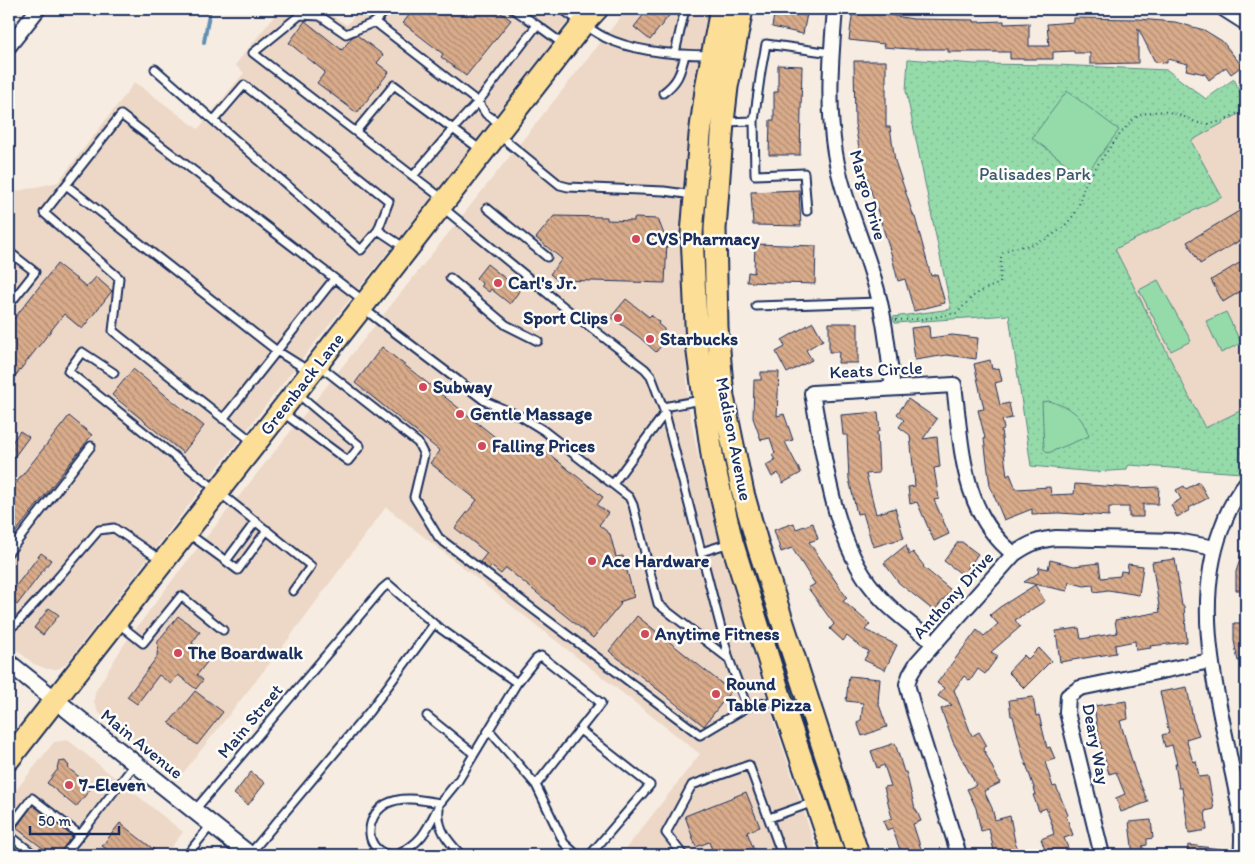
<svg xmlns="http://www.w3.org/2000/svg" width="1255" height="864" viewBox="0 0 1255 864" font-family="Itim,sans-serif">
	<defs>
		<pattern id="park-dots" width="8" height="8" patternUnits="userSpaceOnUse" patternTransform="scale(1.25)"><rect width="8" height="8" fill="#95dba9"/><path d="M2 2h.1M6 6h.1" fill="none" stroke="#80bc94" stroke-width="1.8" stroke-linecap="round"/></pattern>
		<pattern id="building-back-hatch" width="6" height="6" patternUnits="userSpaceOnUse" patternTransform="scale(1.25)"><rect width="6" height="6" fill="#d9ab8a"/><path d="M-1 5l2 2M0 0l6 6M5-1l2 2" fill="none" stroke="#af8c74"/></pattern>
	</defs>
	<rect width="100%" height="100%" fill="#f6ece1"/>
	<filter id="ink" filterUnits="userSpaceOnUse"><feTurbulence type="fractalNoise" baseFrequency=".02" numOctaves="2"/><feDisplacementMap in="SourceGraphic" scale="10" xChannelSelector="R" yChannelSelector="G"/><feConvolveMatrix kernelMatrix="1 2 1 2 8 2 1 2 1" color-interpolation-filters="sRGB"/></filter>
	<g filter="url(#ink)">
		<path fill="#edd8c7" d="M280 9H320L347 25 360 9H578L420 212 294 369 66 664 58 669H47L34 664 9 644V193L58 182 135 82 198 129 244 73 235 65Z
			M627 9H708L691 103 682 272 688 403 699 461 728 568 768 703 818 855H621L700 754 386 507 281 649 179 778 98 712 94 702 95 692 123 646 177 574Z
			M1246 110V408L1205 429 1115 249 1222 197 1191 141Z
			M68 740 183 832 165 855H9V799L54 742Z"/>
		<path fill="url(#park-dots)" stroke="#588584" d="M908 59 975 64 1056 65 1167 70 1206 99 1234 79 1246 105V110L1191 141 1222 197 1115 249 1205 428 1246 408V468L1242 473 1129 465 1126 470 1094 472 1031 466 1009 315 895 323 893 317 951 309 906 91Z"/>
		<path fill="#95dba9" stroke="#588584" d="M1067 91 1119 130 1084 177 1032 138Z
			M1158 280 1191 341 1171 351 1139 290Z
			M1226 312 1241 343 1221 353 1206 321Z
			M1049 401C1071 408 1081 413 1089 436L1048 453 1044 449 1042 402Z"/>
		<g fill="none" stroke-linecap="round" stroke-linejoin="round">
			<path stroke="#5f8fb4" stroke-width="4" d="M204 42 210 9"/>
		</g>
		<path fill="url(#building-back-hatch)" stroke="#1b2f5e" d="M414 9H496L511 20 466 76 441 57 443 54 403 23Z
			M648 9H674L650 40 634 27Z
			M775 9H808L803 34 772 27Z
			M853 9 913 19 974 20V22L1004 21V24L1029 23V46H1049L1047 24 1074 22V18L1138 19 1175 22 1204 30 1222 41 1242 66 1231 74 1226 67 1209 80 1205 74 1186 70 1188 64 1167 59V63L1155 62 1138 28V63L1090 64V53H1074V51L1053 52V59H1010V52H948V49H910L883 47 884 44 849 40Z
			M305 21 342 50 352 37 357 35 383 55 377 63 389 72 357 113 317 83 325 72 289 43Z
			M854 61H886V127H890L895 161 914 217H915L931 276 937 274 945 303 914 311 905 279 898 281 891 253 861 160 855 124Z
			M778 65 802 66 800 155H769L770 120H774V92H778Z
			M799 190 801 226 753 225 751 192Z
			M1246 207V237L1200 264 1187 242Z
			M554 216 607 217V220L634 221V218L658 219 667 242 665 283 557 280 550 274 562 259 536 238Z
			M755 244 816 246 815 284 747 282 748 272 754 273Z
			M1246 259V288L1223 302 1211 280Z
			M57 264 87 287 96 277 112 291 82 329 64 314 9 384V325Z
			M487 264 520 290 510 304 491 289 489 292 481 286 482 283 476 278Z
			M626 299 649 317 651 315 659 322 658 324 664 329 665 341 656 352 639 337 611 317Z
			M813 322 823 340 806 350 812 360 787 373 776 352 785 347 782 340Z
			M829 323H858V363H838L839 352H829Z
			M929 326 930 338 952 335 978 338 976 359 947 355 915 360 911 328Z
			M382 347 514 452 521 443 532 453 539 446 603 497 597 505 608 513 599 525 610 534 616 557 623 556 634 597 619 602 621 604 593 638 506 568 501 574 491 566 489 569 480 562 487 553 455 528 477 500 430 463 440 451 355 383Z
			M990 360 992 369 999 368 1002 381 995 383 1000 405 1009 403 1012 418 1002 420 1004 429 1001 430 1007 476 1010 474 1016 489 1050 487 1051 495 1074 494 1075 484 1132 488 1159 487 1158 504H1143V517H1129V507H1109V516L1059 513 1032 514V509L1004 520 990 486 984 439 985 438 978 410 984 409 974 364Z
			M133 369 204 426 183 453 112 395Z
			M761 372H779L777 416 784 414 793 440 785 442 801 473 783 483 778 473 772 477 766 465 775 460 772 455 775 453 770 438 761 440 753 418 754 380H761Z
			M908 399 937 419 923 439 937 437 940 467 934 468 939 499 934 500 949 534 934 541 917 502 910 504 908 487 915 486 910 435 899 427 904 420 897 414Z
			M878 412 880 431 877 432 879 473 866 474 876 514 895 508 904 538 873 547 863 513 857 514 849 479 847 435H843L841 415Z
			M69 416 92 435 9 541V492Z
			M20 431 29 437 9 464V446Z
			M1199 482 1208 498 1189 508 1190 510 1177 517 1171 505 1181 499 1176 490 1184 486 1186 489Z
			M794 523 796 529 813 523 818 539 809 542 847 598 843 601 870 624 865 630 897 645 885 670 864 660 869 651 862 648 847 636 843 641 830 629 834 624 808 588 815 584 792 548 781 552 774 530Z
			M958 542H962L978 554 963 575 944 561Z
			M906 545 909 555 913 552 924 566 923 567 951 590 934 611 899 583 884 563Z
			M1244 547H1246V590H1236V572Z
			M41 553 51 560 17 605 9 598V595Z
			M1175 559 1182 606H1184L1187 642 1150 646 1151 648 1136 650 1135 641 1115 645 1116 653 1060 662 1056 631 1079 628 1081 639 1117 633 1115 620 1160 612 1152 562Z
			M1050 560 1074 566 1099 563 1101 578 1120 576 1121 571 1127 572 1128 564 1143 566 1139 595 1108 590 1094 592 1093 585 1084 586 1069 582 1067 591 1024 582 1038 573 1039 567 1048 569Z
			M1035 585 1045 601 1015 620 1020 627 991 652 998 656 985 674 978 669 970 681 964 676 954 690 972 736 979 732 987 746 983 748 1000 783 984 791 992 808 995 820 1010 816 1015 842 1021 855H995L989 829 981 831 976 808 967 789 976 785 953 742 941 709 952 705 938 696 944 688 937 683 977 630 984 636 998 624 990 615 1000 607Z
			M49 608 59 615 43 635 34 628Z
			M178 616 200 632 192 643 197 647V654L207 662 197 675 203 680 196 689 178 675 171 684 159 675 137 704 127 697 157 657 158 641Z
			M637 616 731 691 704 726 609 651Z
			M1234 623H1246V660L1238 661 1234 641Z
			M1039 648 1051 661 1024 688 1008 672 1024 655 1028 659Z
			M849 676 880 679 878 702 887 727 862 736 857 722 861 720 863 703 846 701Z
			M1187 687 1193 719 1199 735 1186 739 1193 762 1196 761 1199 777 1208 776 1214 809 1205 811 1207 830 1189 833 1182 788H1179L1175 764H1177L1172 745 1165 747 1162 735 1169 733 1160 692Z
			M195 691 223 712 197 745 169 723Z
			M1033 697 1036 716 1039 715 1047 748 1050 747 1055 759 1045 762 1053 787 1056 786 1068 815 1066 816 1073 835 1064 838 1070 853 1063 855H1047L1041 839 1054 834 1052 827H1053L1046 808 1039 811 1033 795 1036 794 1023 755 1013 716H1011L1009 700Z
			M1126 701 1128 719 1120 721 1135 771 1148 802 1121 812 1116 798 1125 794 1116 772 1109 774 1099 739 1094 706Z
			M895 743 904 772H906L915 809H916L921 821 913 824 923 855H902L892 828 887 830 883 821 892 818 884 787 891 786 884 765 877 768 871 751Z
			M65 761 69 766 68 768 92 787 76 807 47 783 58 769 57 768 59 762Z
			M251 772 265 783 248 805 234 794Z
			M746 792 760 827 747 832 756 855H714L709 842 696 847 685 816Z
			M33 805 72 836 59 855H52L16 828Z
			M1151 820 1153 838 1147 839V845L1142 846 1147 855H1133L1129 822Z
			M120 823 135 835 161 855H115L102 846Z
			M1188 845 1221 849V855H1187Z"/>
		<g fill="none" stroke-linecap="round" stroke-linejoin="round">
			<defs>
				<path id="service" d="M513 9 537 25
					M562 9C575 18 589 29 604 37 634 52 678 55 711 55
					M375 22 387 9
					M675 53 685 9
					M155 69 361 250 378 230 405 248
					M663 93C679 81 680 73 685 55
					M214 120 244 85 389 201 378 230
					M754 121 761 71 766 44 832 53
					M725 122 754 121 755 175 804 173 807 211
					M356 131 394 85 453 129 478 102 537 25 563 44
					M500 136 560 185 568 187 664 191 693 195
					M413 176 453 129 481 150
					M66 185 277 351 309 371
					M443 199 253 53 300 15 320 16 346 34 375 22 478 102 486 114 502 125
					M442 207 564 307 645 369 651 376 665 413 729 659 747 707
					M487 208 547 257
					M9 258 12 254 35 272 9 305
					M450 278 506 325 538 341
					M756 306 880 302
					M364 309 485 401 522 417 543 430 629 497 633 505 658 604 729 659
					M320 366 418 443 424 455 414 497 439 538 700 735 747 707 779 700
					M114 373 82 352 68 371 311 566 293 591
					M663 407 702 400
					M282 412 348 461 360 446 298 394
					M223 419 334 279
					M253 442 113 331 119 278 44 213 121 115 364 301
					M613 484 665 413
					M189 534 226 561 256 521
					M9 552 91 446
					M701 552 730 543
					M226 561 238 570 267 530
					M119 624 143 643 181 596 223 630
					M9 629 18 622 49 588 99 530 114 528 161 560
					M427 716 474 754
					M489 730 536 785 564 843 577 855
					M580 730 650 785 590 855
					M439 809C437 829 448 841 461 855
					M194 811 382 589 388 584 434 624 517 683
					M769 818 814 802
					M9 828 32 798 80 835 135 764
					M9 835 35 855
					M64 855 80 835
					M187 855 211 825
					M249 855 369 712 434 624
					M393 855C364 853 363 818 386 804 402 795 423 800 440 803L458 781 517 683 536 659 541 656 601 703 536 785
					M397 855C424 841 427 829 440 803
					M683 855 666 833 692 785 749 765 782 855"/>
				<path id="minor" d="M835 9C831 57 827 105 835 153 842 196 862 238 874 280 885 315 888 352 893 388
					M1224 9 1246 23
					M9 46 38 9
					M934 643C913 626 891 611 874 590 833 541 824 455 812 393L954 385C962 446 961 513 1014 554
					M959 855 914 711 907 684 910 675 917 663 1014 554C1030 543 1038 540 1056 538L1177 541 1215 548
					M1102 855 1067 712 1068 696 1080 688 1210 661
					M1241 855C1245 826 1237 794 1231 765 1216 688 1193 606 1221 530 1227 513 1235 496 1246 483"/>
				<path id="tertiary" d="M9 663 250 855"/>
				<path id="primary" d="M721 9 707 83 700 135 692 234 697 345 704 399 713 461 732 542 781 699 834 855
					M742 9 727 87 723 122 715 229 717 327 723 397 743 493 758 546 858 855
					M9 759 583 24 597 9"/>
			</defs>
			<use href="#service" stroke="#1b2f5e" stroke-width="11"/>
			<use href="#minor" stroke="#1b2f5e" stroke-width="18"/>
			<use href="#tertiary" stroke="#1b2f5e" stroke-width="20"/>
			<use href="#primary" stroke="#1b2f5e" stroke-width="25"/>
			<path stroke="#1b2f5e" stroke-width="2" stroke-dasharray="1 4" stroke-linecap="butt" d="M896 320 923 319 957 313 972 297 983 290 1000 283 1001 256C1008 245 1025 248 1036 243 1051 238 1066 227 1075 213 1081 205 1080 194 1085 185 1090 174 1129 119 1138 116 1152 110 1168 110 1182 116 1189 119 1196 123 1204 124 1218 125 1234 115 1246 108"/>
			<use href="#service" stroke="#fdfcf7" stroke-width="7"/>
			<use href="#minor" stroke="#fdfcf7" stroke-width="14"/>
			<use href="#tertiary" stroke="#fdfcf7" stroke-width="16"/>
			<use href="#primary" stroke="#fcde96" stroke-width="21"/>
		</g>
	</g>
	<g fill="#d1495b" stroke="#fdfcf7" stroke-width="2">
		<circle cx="636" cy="239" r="5"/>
		<circle cx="498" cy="283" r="5"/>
		<circle cx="618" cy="318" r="5"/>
		<circle cx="650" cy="339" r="5"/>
		<circle cx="423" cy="387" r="5"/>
		<circle cx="460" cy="414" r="5"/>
		<circle cx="482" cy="446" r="5"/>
		<circle cx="592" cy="561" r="5"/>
		<circle cx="645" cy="634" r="5"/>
		<circle cx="178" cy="653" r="5"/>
		<circle cx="716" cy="694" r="5"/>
		<circle cx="69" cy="785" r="5"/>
	</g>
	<g text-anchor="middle" stroke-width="5" stroke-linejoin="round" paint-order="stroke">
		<g font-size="18" fill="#3a5a71" stroke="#fdfcf7">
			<text x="1035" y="180">Palisades Park</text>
		</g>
		<g font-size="18" fill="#1b2f5e" stroke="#fdfcf7">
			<text transform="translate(868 195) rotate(74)" y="6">Margo Drive</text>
			<text transform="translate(876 370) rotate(-3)" y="6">Keats Circle</text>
			<text transform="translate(302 384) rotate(-52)" y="6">Greenback Lane</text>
			<text transform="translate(734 439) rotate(79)" y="6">Madison Avenue</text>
			<text transform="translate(953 595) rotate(-48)" y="6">Anthony Drive</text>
			<text transform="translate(250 721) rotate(-50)" y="6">Main Street</text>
			<text transform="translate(142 744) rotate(39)" y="6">Main Avenue</text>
			<text transform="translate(1096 744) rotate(79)" y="6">Deary Way</text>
		</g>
		<g font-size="18" font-weight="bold" fill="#1b2f5e" stroke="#fdfcf7" text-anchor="start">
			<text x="646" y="245">CVS Pharmacy</text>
			<text x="508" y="289">Carl's Jr.</text>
			<text x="608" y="324" text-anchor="end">Sport Clips</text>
			<text x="660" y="345">Starbucks</text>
			<text x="433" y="393">Subway</text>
			<text x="470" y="420">Gentle Massage</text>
			<text x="492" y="452">Falling Prices</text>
			<text x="602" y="567">Ace Hardware</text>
			<text x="655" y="640">Anytime Fitness</text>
			<text x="188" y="659">The Boardwalk</text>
			<text x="726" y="690">Round<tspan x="726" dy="21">Table Pizza</tspan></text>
			<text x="79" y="791">7-Eleven</text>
		</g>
	</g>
	<rect width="1255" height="864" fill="none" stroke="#fdfcf7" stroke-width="30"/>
	<rect x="15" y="15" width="1225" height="834" fill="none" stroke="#1b2f5e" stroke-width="2" filter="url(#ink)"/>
	<path d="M30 826v8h89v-8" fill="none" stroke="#1b2f5e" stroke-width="2.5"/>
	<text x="38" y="826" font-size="15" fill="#1b2f5e" stroke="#fdfcf7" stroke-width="4" paint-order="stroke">50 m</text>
</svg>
